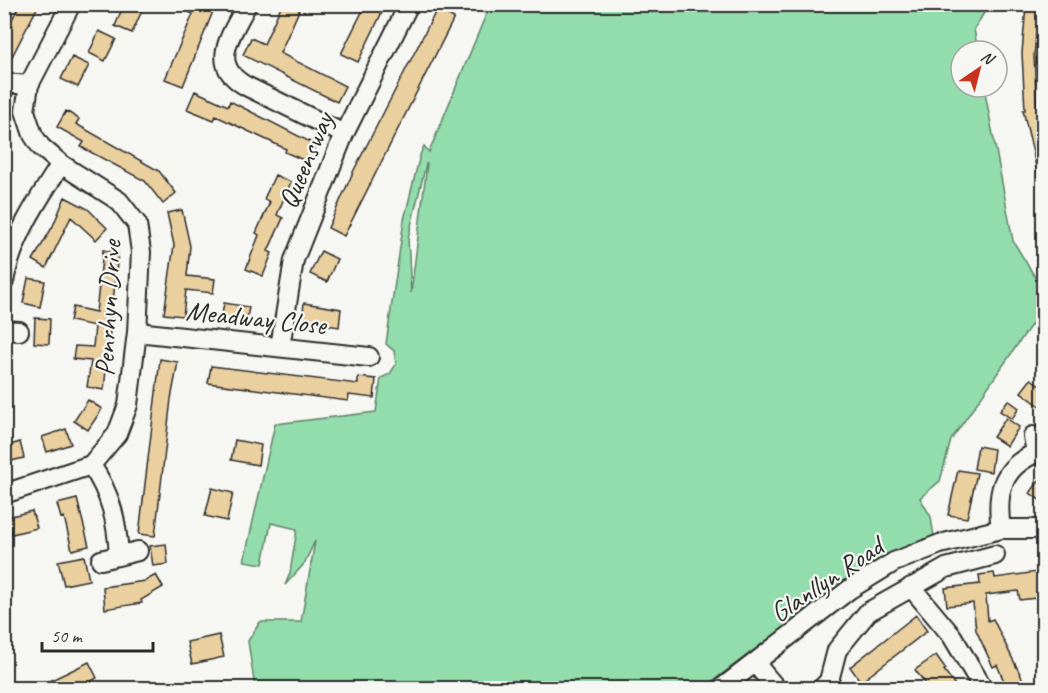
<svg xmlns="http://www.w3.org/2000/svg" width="1048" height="693" viewBox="0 0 1048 693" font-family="Caveat,sans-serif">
	<rect width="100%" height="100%" fill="#f6f6f2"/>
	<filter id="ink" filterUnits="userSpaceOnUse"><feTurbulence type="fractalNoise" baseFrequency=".0167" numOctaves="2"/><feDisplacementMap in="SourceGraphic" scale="12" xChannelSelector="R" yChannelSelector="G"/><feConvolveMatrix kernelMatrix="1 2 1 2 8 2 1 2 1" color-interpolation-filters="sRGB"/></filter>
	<g filter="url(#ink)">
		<path fill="#93dcab" stroke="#5f846b" stroke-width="1.5" fill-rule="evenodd" d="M490 5H989L974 29 978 51H961V87H984L1013 241 1043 290V308L951 440 940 481 920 498 931 517 934 537 846 581 703 688H255L248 641 260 622H301L315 541 304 564 285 585 290 573 297 529 271 523 263 564 244 561 275 424 376 412 381 378 390 374 396 364 394 351 386 344 404 220 420 155 424 146 429 152ZM426 164H427L411 293 408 238Z"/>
		<path fill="#eacf9f" stroke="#2b2b2b" stroke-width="1.5" d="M20 4H29L37 8 4 72V35Z
			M124 4H145L132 33 115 26Z
			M172 4H216L183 86 165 79 193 14Z
			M282 4H302L280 53 345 86 337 102 243 55 251 38 264 44Z
			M366 4H386L358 62 341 54Z
			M1026 6 1039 7 1034 56 1037 107H1040L1044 126V182L1040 183 1023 110H1025L1022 53Z
			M437 9 454 18 344 236 328 228 354 170Z
			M99 31 116 39 105 61 89 53Z
			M72 57 89 65 78 87 61 79Z
			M195 91 228 106 230 101 316 145 308 162 285 152 286 149 216 116 214 120 187 109Z
			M66 111 79 119 76 124 159 171 176 193 163 204 145 181 81 147 84 142 57 127Z
			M275 175 291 182 277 215 283 218 268 251 272 253 263 276 246 269 259 235 256 233 270 202 264 199Z
			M65 197 88 209 107 228 96 240 71 217 46 268 33 260 53 226Z
			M182 210 190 246 187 276 215 279 213 293 186 290 183 316 164 314 174 245 167 213Z
			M103 250 118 253 104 390 87 387 91 361 73 359 75 346 93 347 95 326 70 321 73 307 96 312Z
			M321 251 337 259 327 282 310 274Z
			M28 278 45 281 40 307 23 303Z
			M224 303 249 307 246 324 221 320Z
			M304 303 341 309 339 327 302 321Z
			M35 318 50 319 49 344 34 343Z
			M160 359 178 362 171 399 155 536 139 534Z
			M211 366 358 384V377L376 379 374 398 349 395 348 401 208 383Z
			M1031 379 1044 388V409L1021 392Z
			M88 400 102 409 88 430 74 421Z
			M1008 400 1019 408 1012 419 1000 411Z
			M1006 418 1019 427 1007 446 993 437Z
			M66 429 71 444 47 452 42 437Z
			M235 440 261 445 258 465 231 460Z
			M20 442 24 458 11 461 7 446Z
			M978 446 994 449 991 472 974 469Z
			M958 470 977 473 967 518 948 515Z
			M1044 474V503L1030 493Z
			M212 488 233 493 227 521 205 516Z
			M77 499 89 546 72 550 64 517 61 518 57 504Z
			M32 511 37 528 12 534 7 517Z
			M166 544 168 564 153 566 150 546Z
			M84 556 89 580 64 585 58 561Z
			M1044 571V597L1020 600 1018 591 986 595 988 621 993 619 1027 688H1007L997 665 993 667 976 630 973 603 947 606 945 588 980 584 979 575 994 573 995 578Z
			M156 575 163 587 141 600 142 603 105 609 103 587 145 581Z
			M916 615 927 631 861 682 850 667Z
			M219 635 224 657 192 664 187 642Z
			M936 655 946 669 944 670 957 688H929L915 670Z
			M89 662 97 678 78 688H35Z"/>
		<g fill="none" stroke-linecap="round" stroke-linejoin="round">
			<defs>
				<path id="minor" d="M247 4C232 35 207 64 246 86L344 134
					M4 83 29 85
					M4 281C13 237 37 201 61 164
					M4 330 19 331
					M137 332 369 357
					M280 347 294 260 344 134 409 4
					M91 465C111 494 117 521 119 556
					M4 494 91 465 117 434 128 405 137 332 141 252 137 224 119 201 61 164 41 147 33 135 25 111 29 85 71 4
					M1001 529C996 495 1000 468 1036 453L1033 436
					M101 560 138 551
					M911 587 952 636 983 688
					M755 663 776 688
					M722 688 850 589 894 562 940 544 1001 529H1044
					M822 688 829 681 837 650 868 612 946 568 995 555"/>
			</defs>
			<use href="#minor" stroke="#2b2b2b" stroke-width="22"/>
			<use href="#minor" stroke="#f6f6f2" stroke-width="18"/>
		</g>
	</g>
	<g text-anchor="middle" stroke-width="4.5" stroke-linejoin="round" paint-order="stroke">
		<g font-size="28" fill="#2b2b2b" stroke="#f6f6f2">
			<text transform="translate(305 160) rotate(-67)" y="10">Queensway</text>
			<text transform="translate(107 308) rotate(-87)" y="10">Penrhyn Drive</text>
			<text transform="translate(256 317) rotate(6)" y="10">Meadway Close</text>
			<text transform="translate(826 579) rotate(-34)" y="10">Glanllyn Road</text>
		</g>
	</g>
	<rect width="1048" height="693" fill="none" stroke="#f6f6f2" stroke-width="24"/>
	<rect x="12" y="12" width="1024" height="669" fill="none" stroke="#2b2b2b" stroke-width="2" filter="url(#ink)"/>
	<g transform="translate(979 69) rotate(35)"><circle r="28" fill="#f6f6f2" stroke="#a5a5a2" stroke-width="1.5"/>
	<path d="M0-4.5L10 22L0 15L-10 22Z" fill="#c8321e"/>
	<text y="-9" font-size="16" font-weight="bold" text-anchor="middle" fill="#2b2b2b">N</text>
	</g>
	<path d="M42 642v9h111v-9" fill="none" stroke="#2b2b2b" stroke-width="3"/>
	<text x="51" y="642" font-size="18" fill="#2b2b2b" stroke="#f6f6f2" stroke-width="4.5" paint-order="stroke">50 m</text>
</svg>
